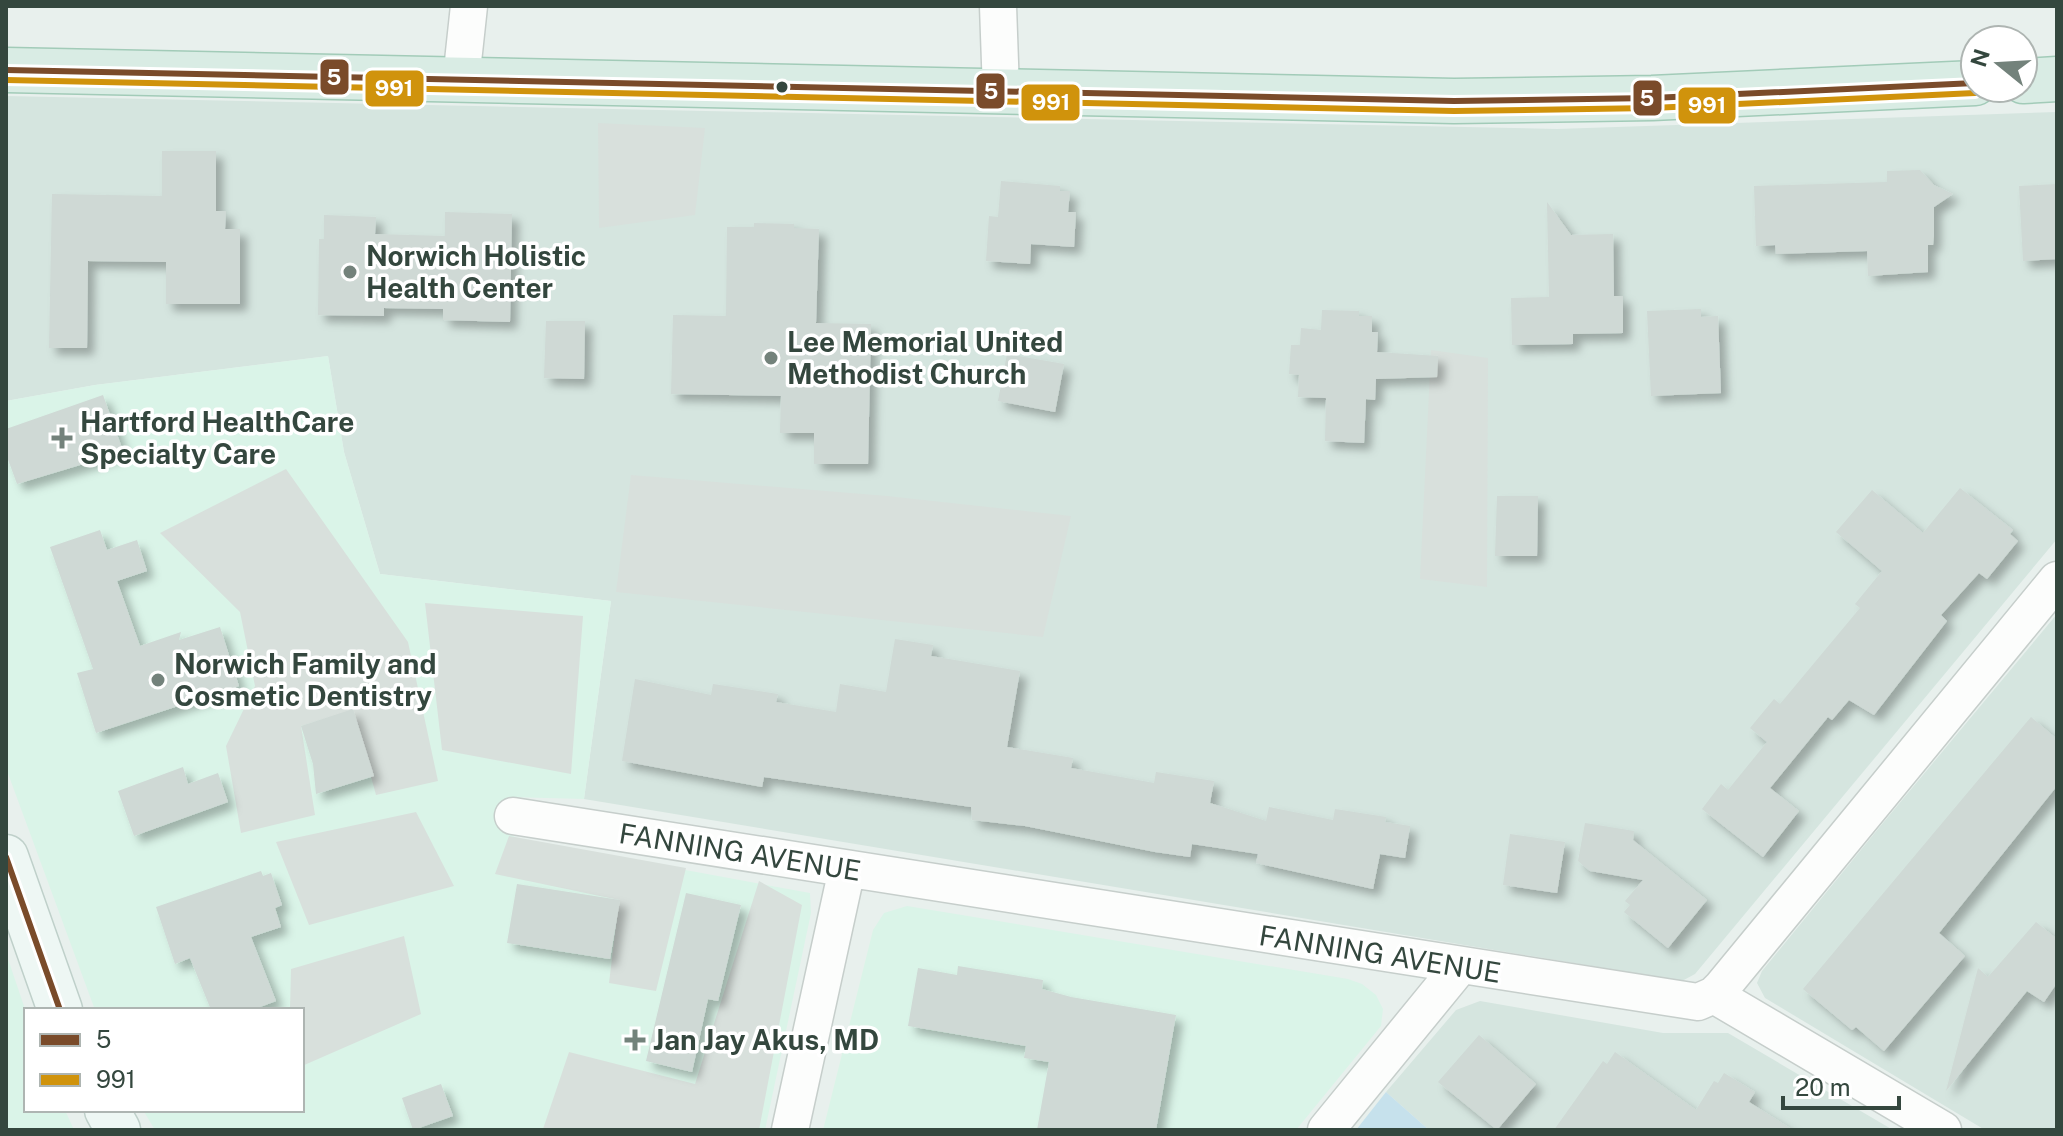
<svg xmlns="http://www.w3.org/2000/svg" width="2063" height="1136" viewBox="0 0 2063 1136" font-family="'Public Sans',sans-serif">
	<defs>
		<filter id="shadow"><feDropShadow dx="7" dy="7" stdDeviation="4" flood-color="#0004"/></filter>
	</defs>
	<rect width="100%" height="100%" fill="#e8f0ed"/>
	<path fill="#d5e5df" d="M6 96 1557 129 2057 112V539L1695 974 1682 981 584 799 611 601 380 574 344 452 328 356 95 385 6 401Z
		M2057 614V1130H1985L1765 998 1757 983 1762 971 1878 829Z
		M1480 1001 1663 1033H1728L1893 1130H1429L1386 1092 1456 1010Z"/>
	<path fill="#daf4e8" d="M328 356 344 452 380 574 611 601 584 799 508 797 504 803 501 831 523 840 810 893 811 913 765 1130H155L143 1110H302V1010H95L6 768V401L95 385Z
		M907 906 1348 979 1362 984 1376 995 1383 1009 1381 1026 1296 1130H823L873 930 884 913Z
		M6 953 26 1012V1110H65L74 1130H6Z"/>
	<path fill="#c6e1ec" d="M1386 1092 1429 1130H1356Z"/>
	<path fill="#d8e0dc" d="M598 123 705 128 695 215 599 228Z
		M1431 350 1488 358 1487 587 1420 579Z
		M286 469 408 642 438 781 376 795 353 710 301 726 315 815 241 833 226 746 255 686 240 612 160 533Z
		M631 475 887 496 1071 516 1043 637 616 592Z
		M425 603 583 616 571 774 442 750Z
		M416 812 454 886 309 925 276 842Z
		M509 836 686 868 656 991 609 983 619 900 495 874Z
		M759 881 802 905 759 1130 543 1129 569 1052 695 1084Z
		M404 936 421 1014 302 1066V1010H290L291 969Z"/>
	<path fill="#cfd9d5" filter="url(#shadow)" d="M162 151H216V211H226L225 229H240V304H166V262L88 261 87 348H49L52 194 162 196Z
		M1920 170 1934 185 1953 194 1934 207V236L1933 245H1928V272L1868 276 1867 251 1776 254 1775 245 1756 246 1754 186 1887 182V171Z
		M1001 181 1060 186V191H1070L1068 212H1076L1074 247 1031 244 1030 264 986 261 989 216 998 217Z
		M2057 184V259L2023 261 2019 186Z
		M1547 202 1571 235 1613 234 1614 296H1623V333L1573 334V344L1512 345 1511 298 1549 297Z
		M445 212 512 214 510 322 443 320V309L384 308V316L318 315 319 239H324V215L376 217 375 234 445 236Z
		M754 223 794 224V228L819 229 816 323 871 324 868 464H814V433H780L781 396 671 394 673 315 726 316 727 227H754Z
		M1701 309V317L1718 316 1721 393 1651 396 1647 311Z
		M1322 310 1359 311V316H1372V332H1378L1377 352 1438 356 1437 377 1376 379 1375 400 1366 399 1364 443 1325 441 1326 398 1298 397 1299 375 1289 374 1291 345H1300L1301 328 1321 330Z
		M546 321H585L584 379 544 378Z
		M1007 354 1064 364 1055 412 998 401Z
		M103 395 122 448 118 449 120 453 17 484 6 454V429Z
		M1960 488 2013 530 2010 534 2018 541 1987 579 1979 573 1941 615 1947 621 1874 715 1849 700 1832 720 1828 717 1770 788 1799 811 1763 857 1702 809 1721 784 1728 790 1767 742 1750 728 1774 699 1780 704 1860 608 1855 604 1882 571 1836 532 1872 490 1923 533Z
		M1497 496H1538L1537 556H1495Z
		M100 530 107 550 137 540 147 571 117 581 140 646 181 632 179 640 220 627 239 686 96 733 77 673 93 669 50 547Z
		M895 639 933 645 931 656 1020 671 1007 747 1073 758 1071 768 1154 783 1156 772 1214 781 1210 803 1266 821 1269 807 1333 820 1335 809 1386 817 1385 822 1410 826 1405 858 1380 854 1373 889 1256 863 1258 854 1192 844 1190 857 1155 852 1025 826 972 820 971 807 764 777 762 787 622 761 635 679 711 695 713 684 778 694 776 702 836 712 840 684 886 692Z
		M353 709 374 776 316 794 313 764 301 726Z
		M2031 717 2057 739V786L1939 933 1965 956 1884 1051 1856 1027 1852 1030 1803 989Z
		M183 767 188 784 218 773 228 802 134 836 118 791Z
		M1585 823 1634 831 1633 840 1707 900 1668 948 1624 912 1630 905 1625 901 1643 880 1590 871 1578 861Z
		M1510 834 1565 842 1557 893 1503 885Z
		M261 871 263 876 271 873 282 905 275 908 281 927 251 937 276 1001 252 1010H211L190 958 175 964 156 907Z
		M517 884 620 900 610 959 507 943Z
		M686 893 741 905 718 1001 708 999 692 1072 646 1061Z
		M2036 922 2057 939V983L2044 1002 2027 991 1946 1091 1978 968 1988 977Z
		M958 966 1043 980 1042 989 1071 997 1176 1015 1156 1130H1037L1049 1062 1024 1058 1026 1046 908 1026 918 968 957 975Z
		M1479 1035 1536 1084 1497 1130 1438 1082Z
		M1615 1052 1696 1110 1714 1081 1718 1083 1724 1073 1755 1092 1749 1102 1793 1130H1554L1603 1061 1607 1064Z
		M441 1084 453 1116 413 1130 402 1098Z"/>
	<g fill="none" stroke-linecap="round" stroke-linejoin="round">
		<defs>
			<path id="street" d="M998 6 1001 91
				M461 80 469 6
				M513 816 1698 1002 1714 995 1722 987 2057 580
				M1714 995 1943 1130
				M790 1130 847 869
				M1326 1130 1460 966"/>
			<path id="secondary" d="M6 857 60 1010
				M107 1110 118 1130"/>
			<path id="highway" d="M6 70 1454 101 1652 98 1975 83
				M2023 81 2057 79"/>
		</defs>
		<use href="#street" stroke="#c6cecb" stroke-width="39"/>
		<use href="#secondary" stroke="#bfd0ca" stroke-width="47"/>
		<use href="#highway" stroke="#a2cbb8" stroke-width="47"/>
		<use href="#street" stroke="#fcfdfc" stroke-width="36"/>
		<use href="#secondary" stroke="#eef7f4" stroke-width="44"/>
		<use href="#highway" stroke="#d9ece4" stroke-width="44"/>
		<defs>
			<path id="bus-1" d="M6 70 1454 101 1652 98 1975 83
				M6 857 60 1010"/>
			<path id="bus-2" d="M6 80 1454 111 1652 108 1975 93"/>
		</defs>
		<use href="#bus-1" stroke="#fff" stroke-width="12"/>
		<use href="#bus-2" stroke="#fff" stroke-width="12"/>
		<use href="#bus-1" stroke="#7a4b2a" stroke-width="6"/>
		<use href="#bus-2" stroke="#d0930c" stroke-width="6"/>
	</g>
	<circle fill="#34473e" stroke="#fff" stroke-width="3" cx="782" cy="87" r="7"/>
	<g fill="#73827b" stroke="#fff" stroke-width="3">
		<circle cx="350" cy="272" r="8"/>
		<circle cx="771" cy="358" r="8"/>
		<path d="M58 426h8v8h8v8h-8v8h-8v-8h-8v-8h8z"/>
		<circle cx="158" cy="680" r="8"/>
		<path d="M631 1028h8v8h8v8h-8v8h-8v-8h-8v-8h8z"/>
	</g>
	<g text-anchor="middle" stroke-width="7" stroke-linejoin="round" paint-order="stroke">
		<g font-size="28" font-weight="bold" fill="#34473e" stroke="#fff" text-anchor="start">
			<text x="366" y="266">Norwich Holistic<tspan x="366" dy="32">Health Center</tspan></text>
			<text x="787" y="352">Lee Memorial United<tspan x="787" dy="32">Methodist Church</tspan></text>
			<text x="80" y="432">Hartford HealthCare<tspan x="80" dy="32">Specialty Care</tspan></text>
			<text x="174" y="674">Norwich Family and<tspan x="174" dy="32">Cosmetic Dentistry</tspan></text>
			<text x="653" y="1050">Jan Jay Akus, MD</text>
		</g>
		<g font-size="28" fill="#34473e" stroke="#fff">
			<text transform="translate(740 852) rotate(9)" y="10">FANNING AVENUE</text>
			<text transform="translate(1380 954) rotate(9)" y="10">FANNING AVENUE</text>
		</g>
	</g>
	<g stroke="#fff" stroke-width="3">
		<rect x="319" y="58" width="31" height="38" rx="8" fill="#7a4b2a"/>
		<rect x="364" y="69" width="61" height="39" rx="8" fill="#d0930c"/>
		<rect x="975" y="72" width="31" height="38" rx="8" fill="#7a4b2a"/>
		<rect x="1632" y="79" width="31" height="38" rx="8" fill="#7a4b2a"/>
		<rect x="1020" y="83" width="61" height="39" rx="8" fill="#d0930c"/>
		<rect x="1677" y="86" width="60" height="39" rx="8" fill="#d0930c"/>
	</g>
	<g font-size="22" text-anchor="middle" font-weight="bold" fill="#fff">
		<text x="334" y="85">5</text>
		<text x="394" y="96">991</text>
		<text x="991" y="99">5</text>
		<text x="1647" y="106">5</text>
		<text x="1051" y="110">991</text>
		<text x="1707" y="113">991</text>
	</g>
	<rect width="2063" height="1136" fill="none" stroke="#34473e" stroke-width="16"/>
	<rect x="24" y="1008" width="280" height="104" fill="#ffffff" stroke="#aeb5b2" stroke-width="2"/>
	<rect x="40" y="1034" width="40" height="12" fill="#7a4b2a" stroke="#aeb5b2" stroke-width="2"/>
	<text x="96" y="1048" font-size="24" fill="#34473e">5</text>
	<rect x="40" y="1074" width="40" height="12" fill="#d0930c" stroke="#aeb5b2" stroke-width="2"/>
	<text x="96" y="1088" font-size="24" fill="#34473e">991</text>
	<g transform="translate(1999 64) rotate(288)"><circle r="38" fill="#ffffff" stroke="#aeb5b2" stroke-width="2"/>
	<path d="M0-6L14 30L0 20L-14 30Z" fill="#73827b"/>
	<text y="-12" font-size="22" font-weight="bold" text-anchor="middle" fill="#34473e">N</text>
	</g>
	<path d="M1783 1096v12h116v-12" fill="none" stroke="#34473e" stroke-width="4"/>
	<text x="1795" y="1096" font-size="24" fill="#34473e" stroke="#ffffff" stroke-width="6" paint-order="stroke">20 m</text>
</svg>
